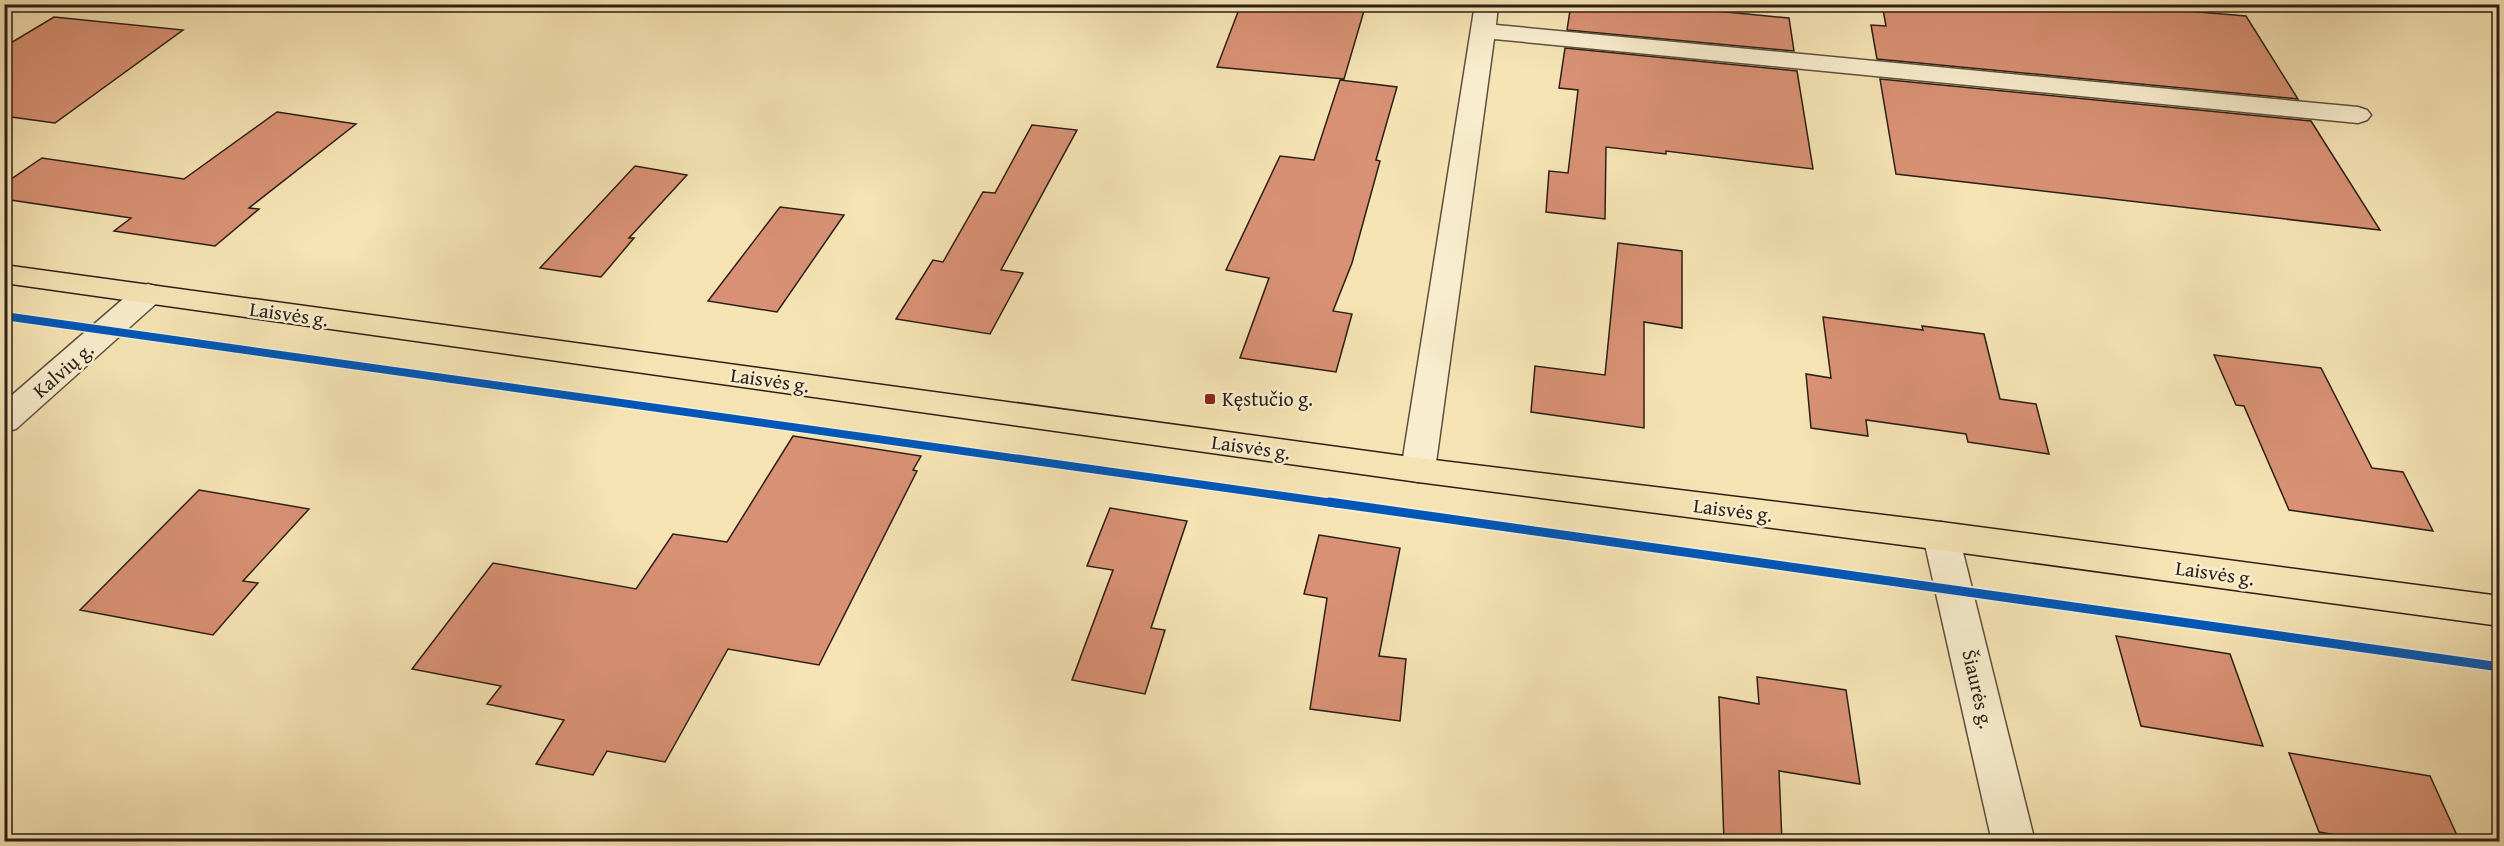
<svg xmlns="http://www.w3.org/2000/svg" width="2504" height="846" viewBox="0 0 2504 846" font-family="'Gentium Book Plus',serif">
	<rect width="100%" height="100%" fill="#f5e3b4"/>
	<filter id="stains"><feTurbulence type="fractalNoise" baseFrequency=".00333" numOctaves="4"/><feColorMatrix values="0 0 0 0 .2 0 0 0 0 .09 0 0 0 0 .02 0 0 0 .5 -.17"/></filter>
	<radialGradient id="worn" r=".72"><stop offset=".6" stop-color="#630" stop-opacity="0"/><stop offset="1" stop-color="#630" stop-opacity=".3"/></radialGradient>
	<path fill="#d89174" stroke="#2c1f16" stroke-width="1.5" d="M1241 4H1366L1344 79 1217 67Z
		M1571 4H1644L1789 18 1794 51 1567 30Z
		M1882 4H2103L2246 16 2298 99 1877 59 1871 25 1886 26Z
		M54 17 183 30 55 123 4 116V47Z
		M1565 48 1797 71 1813 169 1666 151V154L1606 147 1605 219 1546 212 1549 171 1568 173 1578 90 1559 88Z
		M1880 79 2311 121 2380 230 1896 174Z
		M1340 80 1397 87 1376 160 1380 161 1352 263 1333 311 1352 314 1336 372 1240 358 1269 278 1226 270 1280 156 1314 160Z
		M277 112 356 124 249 208 259 209 215 246 114 231 131 218 4 199V184L42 158 184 179Z
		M1032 125 1077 130 1001 270 1023 273 990 334 896 319 933 260 943 262 983 192 995 193Z
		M635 166 687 175 629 238H634L601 277 540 268Z
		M780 207 844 215 777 312 708 301Z
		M1618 243 1682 251V328L1644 322V428L1531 412 1535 366 1605 375Z
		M1823 317 1923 330 1922 326 1984 334 2000 399 2036 404 2049 454 1968 442 1966 434 1866 420 1868 436 1811 428 1806 374 1831 378Z
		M2214 355 2321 368 2372 468 2403 472 2433 531 2289 510 2244 406 2236 405Z
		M793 436 921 456 913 470 917 471 819 665 728 649 665 762 607 751 593 775 536 764 564 720 487 704 501 686 412 669 493 563 636 589 673 534 727 542Z
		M199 490 309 509 243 581 258 583 213 635 80 610Z
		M1110 508 1187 521 1151 628 1165 630 1145 694 1072 680 1113 570 1087 566Z
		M1319 535 1400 548 1379 656 1406 659 1400 721 1310 709 1327 598 1304 594Z
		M2116 636 2230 654 2263 746 2141 726Z
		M1757 677 1846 690 1860 784 1779 771 1782 842H1724L1719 697 1759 704Z
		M2289 753 2430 776 2460 842H2377L2319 832Z"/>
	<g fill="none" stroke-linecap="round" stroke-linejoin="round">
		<defs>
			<path id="minor" d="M1475 4H1498L1496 25 2358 107 2367 110 2371 115 2367 120 2358 123 1494 39 1435 470 1430 479 1418 482 1406 479 1401 470Z
				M148 284 159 287 163 294 159 301 16 429 4 432V402L137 287Z
				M1941 522 1954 526 1959 536 2035 842H1992L1923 536 1928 526Z"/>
			<path id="primary" d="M4 265 1418 458 1941 522 2500 596V626L1941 550 1418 482 4 283Z"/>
		</defs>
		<use href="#minor" stroke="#5e503e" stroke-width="3"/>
		<use href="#primary" stroke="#2c1f16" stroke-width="3"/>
		<use href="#minor" fill="#f8edce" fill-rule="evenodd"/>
		<use href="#primary" fill="#f5e3b4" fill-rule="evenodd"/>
		<defs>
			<path id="cycleway-far1" d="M4 316 1340 504"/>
			<path id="cycleway" d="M1329 502 2500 667"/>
		</defs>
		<use href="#cycleway-far1" stroke="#f8edce" stroke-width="11"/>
		<use href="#cycleway" stroke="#f8edce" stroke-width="13"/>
		<use href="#cycleway-far1" stroke="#0057b8" stroke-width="8"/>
		<use href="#cycleway" stroke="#0057b8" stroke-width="9"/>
	</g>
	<rect fill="#8f2418" stroke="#f8edce" stroke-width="2" x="1204" y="393" width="12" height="12" rx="3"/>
	<g text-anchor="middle" stroke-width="5" stroke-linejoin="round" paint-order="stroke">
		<g font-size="20" fill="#2c1f16" stroke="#f8edce">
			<text transform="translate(289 314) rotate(8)" y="7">Laisvės g.</text>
			<text transform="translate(63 370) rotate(-41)" y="7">Kalvių g.</text>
			<text transform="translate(770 380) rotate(8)" y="7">Laisvės g.</text>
			<text transform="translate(1251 447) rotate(8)" y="7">Laisvės g.</text>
			<text transform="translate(1733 510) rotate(7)" y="7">Laisvės g.</text>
			<text transform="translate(2215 573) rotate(8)" y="7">Laisvės g.</text>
			<text transform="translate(1978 689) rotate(77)" y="7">Šiaurės g.</text>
		</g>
		<g font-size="20" fill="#2c1f16" stroke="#f8edce" text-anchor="start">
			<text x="1222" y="406">Kęstučio g.</text>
		</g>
	</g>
	<rect width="2504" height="846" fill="none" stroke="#f5e3b4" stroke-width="24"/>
	<rect x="6" y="6" width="2492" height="834" fill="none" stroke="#2c1f16" stroke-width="3"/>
	<rect x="12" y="12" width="2480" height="822" fill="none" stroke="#2c1f16" stroke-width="1.5"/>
	<rect width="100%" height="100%" filter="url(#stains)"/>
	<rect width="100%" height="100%" fill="url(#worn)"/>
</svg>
